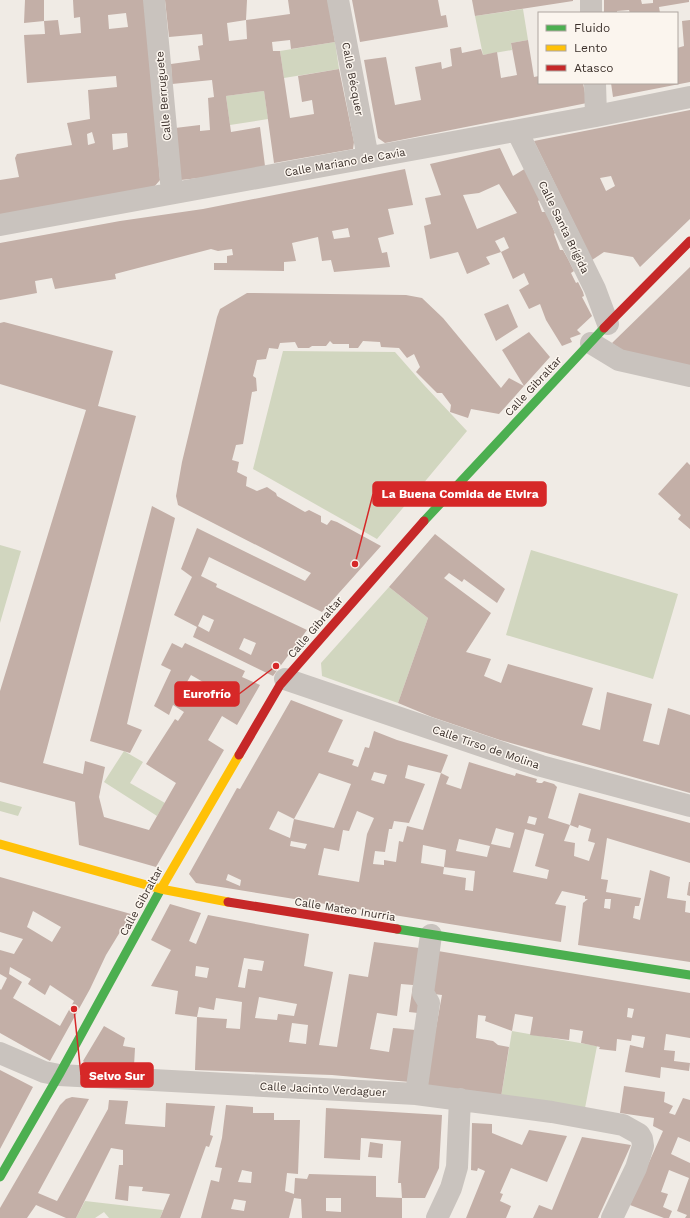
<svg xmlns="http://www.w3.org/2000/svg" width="690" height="1218" viewBox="0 0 690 1218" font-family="'Work Sans',sans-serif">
	<rect width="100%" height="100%" fill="#f0ebe5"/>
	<path fill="#d1d6bf" d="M523 9 528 40 511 43 512 50 483 55 475 16Z
		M335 42 339 69 284 78 280 51Z
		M264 91 268 119 230 125 226 96Z
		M283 351 395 352 424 385 467 431 377 539 253 469Z
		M0 545 21 551 0 623Z
		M531 550 678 594 653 679 506 635Z
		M389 587 428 618 398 703 322 676 321 663Z
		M124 751 143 762 130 783 165 803 157 816 104 782Z
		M0 801 22 807 18 816 0 811Z
		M512 1031 597 1046 585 1108 501 1097Z
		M85 1201 163 1210 160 1218H109L104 1212 95 1218H76Z"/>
	<path fill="#c3afa7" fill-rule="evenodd" d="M25 0H44V21L24 23Z
		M73 0H145L160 180 154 187 0 217V180L19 177 15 158 17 154 72 145 67 123 90 119 88 90 117 87 116 76 27 83 24 35 45 34 44 21 58 20 60 35 81 33 80 17 74 18ZM126 13 128 27 109 29 108 15ZM92 132 95 143 88 145 87 134ZM127 133 128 147 113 150 112 134Z
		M165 0H247L246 20 227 23 229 41 247 39 246 20 290 14 288 0H328L335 42 291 49 290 40 272 42 273 51H280L290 118 314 114 312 100 302 102 298 76 339 69 354 142 353 149 274 163 264 91 226 96 231 132 260 127 265 166 217 176 181 180 175 128 200 125V131L210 130 208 98 214 97 212 80 172 84 171 64 200 60 198 46 203 45 202 34 169 37Z
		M352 0H438L441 16 446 15 448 27 360 42Z
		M472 0H573V1L475 16Z
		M604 0H641L642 4 653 3V0H689V2L659 7 660 13H630L629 10 617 11V13H604Z
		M690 20V82L613 97 611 83H677V48L684 46 682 21Z
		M528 40 534 77 539 76V83H583L587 103 385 143 378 138 364 60 386 57 395 105 421 100 415 67 441 62 442 69 452 66 450 49 461 47 462 53 481 49 483 55 497 52 501 78 517 75 511 43Z
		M690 110V219L640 267 633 257 604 252 592 260 534 141ZM611 176 615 186 606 191 600 178Z
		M500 148 513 176 526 168 541 199 538 201 542 212H546L555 233 554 234 560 250H563L568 259 574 271 571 273 576 283 578 282 583 292 584 296 582 297 592 316 577 330 581 334 570 338 572 342 562 346 546 320 540 304 529 309 519 290 529 284 524 273 513 279 501 252 486 257 490 264 467 274 458 252 430 259 424 226 431 224 425 198 441 195 430 164ZM499 184 517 213 477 229 463 195 479 193ZM504 237 509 248 501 252 495 241Z
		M405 169 413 205 388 209 394 234 378 238 382 253 387 252 390 267 334 272 331 260 322 261 318 237 292 243 296 261 284 262V271L214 270V263H227V256L233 255 232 249 218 251 211 249 115 274 116 279 55 289 52 278 35 281 37 293 0 300V243L120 221 203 209ZM348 228 350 237 334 239 332 231Z
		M690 267V368L631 357 612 343Z
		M247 293 406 295 422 298 443 318 501 388 509 378 524 386 499 414 471 409 468 418 450 412 451 405 442 393H437L416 372 420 367 414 354 407 358 399 348 381 347 380 342 363 341 358 348H349V344H333L330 341 326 346H312L309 348H298L295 342 280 343 278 349 269 348 266 359 257 360 253 376 256 378 257 391 252 392 243 444 236 445 232 460 239 462 237 472 247 477 246 486 257 491 267 487 276 493 277 496 305 512 309 510 321 516V522L327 525 331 520 337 522 381 546 322 612 209 557 201 576 217 584 216 587 307 630 273 676 193 637 197 627 174 615 192 577 181 569 197 528 305 581 311 573 178 505 176 496 182 462 217 317 220 309ZM203 615 214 620 209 632 198 626ZM244 638 256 643 251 655 239 649Z
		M508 304 518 327 496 341 484 314Z
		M4 322 113 351 98 406 136 416 43 763 83 774 85 761 105 767 99 797 104 817 149 830 176 783 146 764 175 719 178 721 184 712 173 705 169 715 154 706 171 670 161 665 172 643 182 648 185 643 245 671 242 677 260 685 237 725 222 716 208 740 224 750 156 867 79 845 75 802 0 782V691L86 410 0 384V323ZM191 675 215 689 205 705 182 691Z
		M529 332 550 357 524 386 502 350Z
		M687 462 690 465V529L678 519 681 515 658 494Z
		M152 506 175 518 127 724 142 730 130 753 90 741Z
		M435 534 505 589 497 603 464 579 462 582 449 573 444 578 491 613 466 652 491 659 484 676 501 683 508 664 593 688 582 725 600 730 607 692 652 704 643 741 659 745 668 708 690 715V793L500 740 432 717 398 703 428 618 389 587Z
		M291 700 343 720 328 752 354 760 352 765 358 767 365 747 369 748 374 731 397 740 448 755 441 773 408 765 405 778 425 784 409 823 394 821 392 829H389L385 852 375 851 373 864 384 865V860L396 862 399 841 403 842 407 826 423 830 441 773 449 777 446 784 461 789 469 762 515 776 516 773 537 779 536 782 539 783H542L544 781 554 784 557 787 548 818 570 825 579 793 690 823V863L607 838 601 879 608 880 606 892 641 898 639 906H635L633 918 640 920 650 870 670 877 667 898 686 901 685 912 690 913V962L578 945 583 903 588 899H585V896L562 891 555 904 566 906 561 942 196 883 189 874 237 788 240 789ZM374 772 387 775 384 784 371 780ZM319 773 351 784 334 828 294 819 290 838 269 829 278 811 294 819ZM357 811 374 818 367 834 359 882 318 875 324 848 339 851 343 830 349 831ZM529 816 537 818 535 825 527 823ZM570 825 578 828 579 825 591 829 588 841 595 843 589 861 574 856 575 843 564 841ZM496 828 514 833 510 848 491 844ZM525 829 544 834 535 866 549 870 547 879 513 872ZM459 839 490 846 487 857 456 851ZM291 841 307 844 305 849 290 846ZM423 845 446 850 444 867 475 871 473 891 465 890 466 878 443 874 444 867 421 863ZM228 874 241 880 240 886 226 880ZM605 899H611L610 909 604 908Z
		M0 877 131 914 106 955 90 989 50 1061 0 1033V989L1 990 7 978 0 974V950L14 954 23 939 0 932ZM33 911 61 927 52 942 27 927ZM10 967 31 979 28 984 45 995 50 985 74 1001 60 1026 13 998 22 982 9 974Z
		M689 882H690V896L687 895Z
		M170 904 201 913 189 941 196 944 208 915 309 934 304 966 333 972 319 1045 337 1047 349 974 368 977 374 942 427 949 418 1013 409 1012 413 985 401 984 397 1016 377 1013 370 1049 389 1052 393 1028 416 1030 410 1082 332 1075 195 1070 197 1017 227 1019 226 1028 240 1029 242 1002 216 998 214 1010 199 1007 197 1017 175 1014 178 991 151 986 171 950 151 940ZM244 958 264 961 262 971 248 969 245 988 238 987ZM196 966 209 968 207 978 195 976ZM259 997 297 1004 294 1016 278 1014 277 1020 255 1018ZM292 1023 308 1025 306 1044 289 1042Z
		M432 950 690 993V1038L666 1034 664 1050 675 1051 674 1061 690 1063 689 1071 661 1067 660 1078 625 1072 630 1045 643 1048 645 1037 632 1035 631 1041 617 1039 616 1051 599 1049 600 1047 581 1043 583 1031 570 1029 569 1040 530 1035 533 1017 515 1014 512 1031 485 1021 486 1016 478 1015 476 1038 493 1041 498 1045 509 1047 501 1097 425 1088 442 995 426 993ZM628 1008 634 1009 632 1018 627 1017Z
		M104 1026 125 1038 123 1046 135 1048 134 1066 86 1064 83 1061Z
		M0 1070 33 1087 0 1149Z
		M624 1086 665 1092 664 1102 673 1106 669 1113 675 1115 683 1098 690 1100V1142L678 1137 671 1154 690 1163V1218H685L687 1215 677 1211 689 1178 669 1170 661 1192 668 1194 663 1207 672 1211 669 1218H664L630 1205 663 1131 653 1126 654 1118 620 1113Z
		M72 1097 89 1099 38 1193 57 1201 108 1109 109 1100 128 1101 125 1124 165 1127 166 1103 215 1106 210 1135 213 1136 209 1147 206 1146 180 1218H160L170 1194 142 1191 143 1187 129 1186 128 1201 115 1199 119 1165H123V1150L111 1148 76 1218H66L36 1205 27 1218H0V1208L60 1105 66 1099Z
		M226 1105 253 1107V1113H274V1120H300L298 1174 287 1173 285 1191 294 1194 295 1178 307 1179 309 1174 376 1176V1197L402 1198 401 1183H398L401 1141 361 1138 360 1160 324 1158 326 1108 442 1115 439 1168 425 1198H402V1218H302L301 1199 294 1198 289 1218H201L211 1180 219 1182 221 1172 222 1168 215 1167 222 1138ZM242 1170 252 1172 251 1183 238 1182ZM326 1198H341V1212L326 1211ZM234 1199 246 1201 244 1211 231 1209Z
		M472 1123 492 1124V1133L522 1145 529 1130 567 1136 547 1182 511 1168 500 1193 503 1194 500 1201 511 1206 506 1218H466L485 1171 478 1168 477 1171 471 1170Z
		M582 1137 631 1145 598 1218H533L539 1205 552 1210Z
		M370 1142 383 1144 382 1158 368 1157Z"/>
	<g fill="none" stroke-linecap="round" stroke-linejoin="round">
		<path stroke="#c9c3be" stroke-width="22" d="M154 0 172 193
			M338 0 368 158
			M591 0V13
			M595 83 596 116
			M517 131 595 289 608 324
			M0 225 596 116 690 97
			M591 343 619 360 690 376
			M285 679 541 766 690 806
			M0 1053 44 1072 59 1075 416 1094 552 1112 623 1125 639 1134 642 1139 643 1146 636 1168 612 1218
			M416 1094 429 1003 423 993 431 935
			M437 1218 451 1188 457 1167 460 1099"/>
		<path stroke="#4caf50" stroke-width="9" d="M424 521 604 328
			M397 929 690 975
			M0 1177 59 1075 162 887"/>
		<path stroke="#ffc107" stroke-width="9" d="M0 844 161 889 228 902
			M162 887 239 755"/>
		<path stroke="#c62828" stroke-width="9" d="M604 328 690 241
			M239 755 280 685 424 521
			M228 902 397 929"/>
	</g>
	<g text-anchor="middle" stroke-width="3" stroke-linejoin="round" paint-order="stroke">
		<g font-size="11" fill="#3b302b" stroke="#fbf5ee">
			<text transform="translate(353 79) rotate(79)" y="4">Calle Bécquer</text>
			<text transform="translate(163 96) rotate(-95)" y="4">Calle Berruguete</text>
			<text transform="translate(345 162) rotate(-10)" y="4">Calle Mariano de Cavia</text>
			<text transform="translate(564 227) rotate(64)" y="4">Calle Santa Brígida</text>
			<text transform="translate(533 386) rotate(-47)" y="4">Calle Gibraltar</text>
			<text transform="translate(315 627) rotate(-49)" y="4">Calle Gibraltar</text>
			<text transform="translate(486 747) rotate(19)" y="4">Calle Tirso de Molina</text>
			<text transform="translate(141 901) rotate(-61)" y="4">Calle Gibraltar</text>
			<text transform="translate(345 909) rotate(9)" y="4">Calle Mateo Inurria</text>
			<text transform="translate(323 1089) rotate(3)" y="4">Calle Jacinto Verdaguer</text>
		</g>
	</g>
	<path fill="none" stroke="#d62828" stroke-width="1.5" d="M355 564L373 494M276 666L239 694M74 1009L81 1075"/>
	<g fill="#d62828" stroke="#fbf5ee" stroke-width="1.5">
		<circle cx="355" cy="564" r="4"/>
		<circle cx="276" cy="666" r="4"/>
		<circle cx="74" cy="1009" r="4"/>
	</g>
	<g fill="#d62828" stroke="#d62828" stroke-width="1.5">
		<rect x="373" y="482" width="173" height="24" rx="4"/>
		<rect x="175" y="682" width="64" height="24" rx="4"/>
		<rect x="81" y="1063" width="72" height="24" rx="4"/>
	</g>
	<g font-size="12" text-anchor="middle" font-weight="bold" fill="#fff">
		<text x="460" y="498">La Buena Comida de Elvira</text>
		<text x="207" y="698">Eurofrío</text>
		<text x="117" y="1080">Selvo Sur</text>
	</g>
	<rect x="538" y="12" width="140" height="72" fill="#fbf5ee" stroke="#aea6a0"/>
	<rect x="546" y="25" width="20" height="6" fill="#4caf50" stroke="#aea6a0"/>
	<text x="574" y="32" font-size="12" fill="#3b302b">Fluido</text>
	<rect x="546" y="45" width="20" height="6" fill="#ffc107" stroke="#aea6a0"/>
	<text x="574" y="52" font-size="12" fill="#3b302b">Lento</text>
	<rect x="546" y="65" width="20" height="6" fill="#c62828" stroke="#aea6a0"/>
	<text x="574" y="72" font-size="12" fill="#3b302b">Atasco</text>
</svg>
